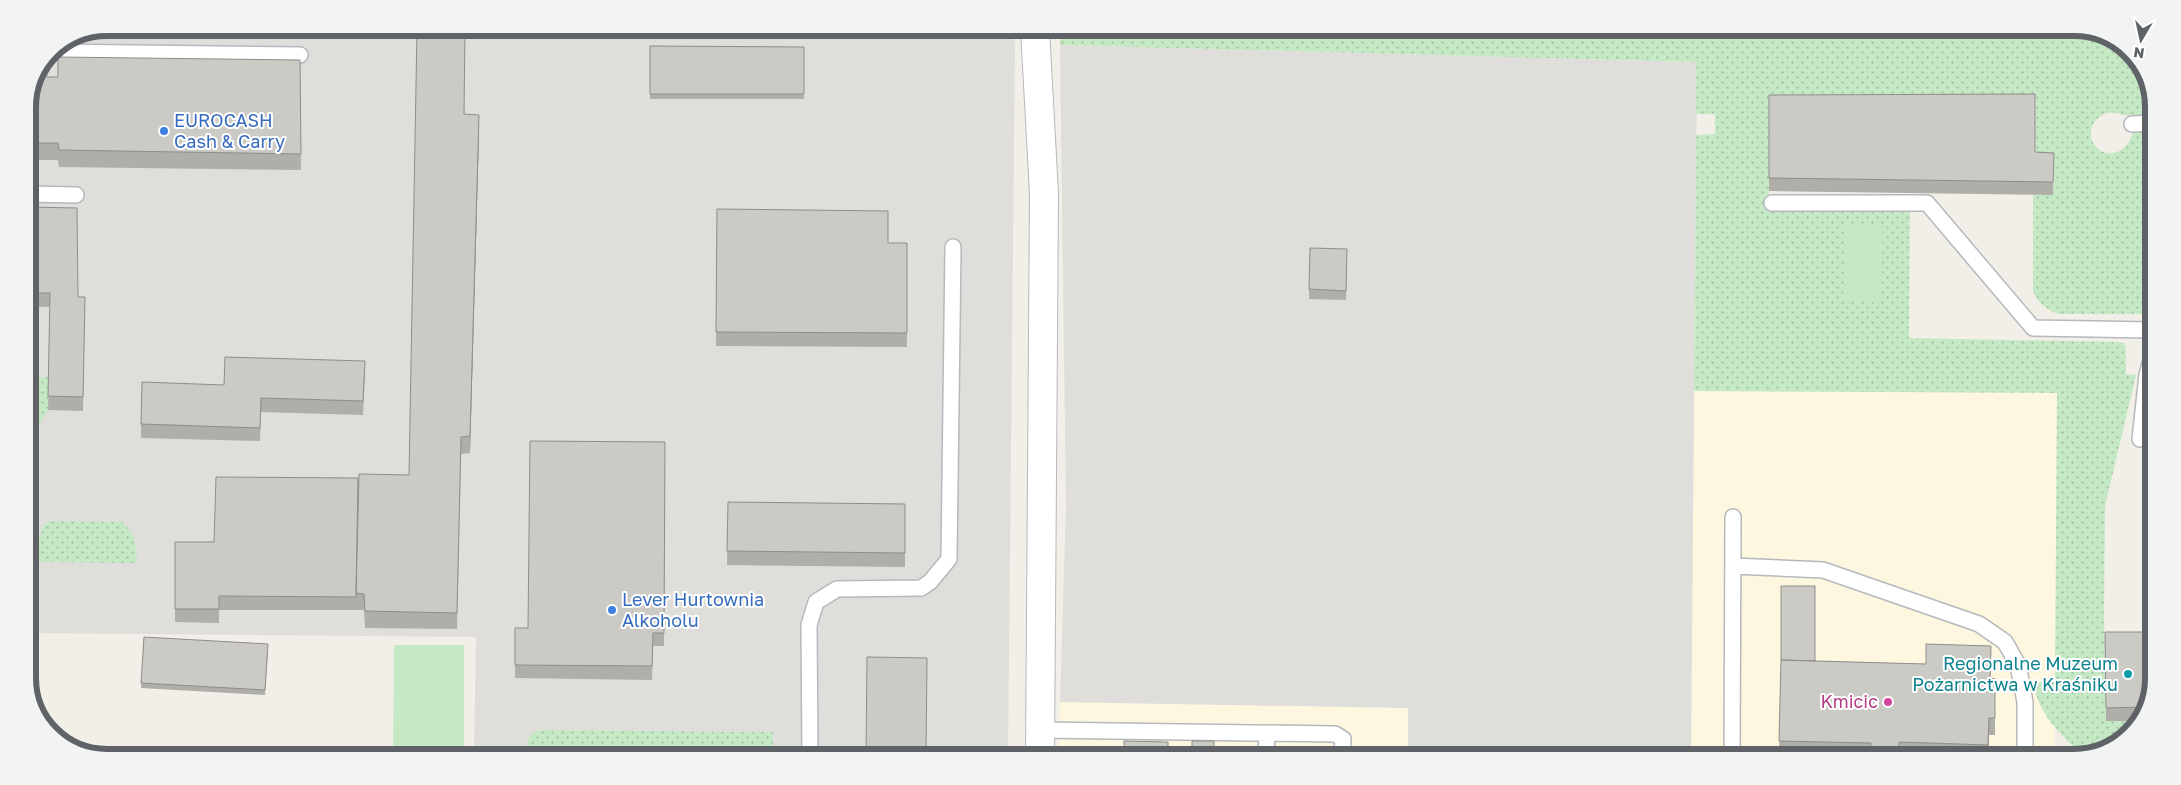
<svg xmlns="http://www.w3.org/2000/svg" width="2181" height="785" viewBox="0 0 2181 785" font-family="'Golos Text',sans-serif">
	<defs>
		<pattern id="grass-dots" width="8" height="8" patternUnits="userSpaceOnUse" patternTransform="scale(1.25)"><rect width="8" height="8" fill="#c5e8c5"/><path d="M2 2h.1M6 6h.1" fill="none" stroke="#a3c0a4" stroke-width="1.8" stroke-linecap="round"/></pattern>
	</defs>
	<rect width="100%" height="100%" fill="#f1efe8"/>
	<path fill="#fef7e0" d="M1694 391 2058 393 2054 757H1691Z
		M1060 702 1409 708 1408 756 1059 755Z"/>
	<path fill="#e0deda" d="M108 28 1012 29 1015 44 1008 755 474 754 476 637 28 633V103L51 51Z
		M1060 45 1697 62 1691 757 1408 756V708L1060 702 1066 506Z"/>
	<path fill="url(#grass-dots)" d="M1060 29 2099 32 2137 59 2153 102V115C2144 115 2135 116 2126 115 2118 115 2115 111 2107 113 2093 117 2085 135 2096 147 2109 161 2130 150 2133 131H2153L2152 314H2059C2046 310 2040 304 2033 292V195H2053L2054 166 1770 108 1769 211 1910 212 1909 338 2118 342 2123 343 2126 346V374L2136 375 2105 506 2104 618 2106 721H2136L2122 741 2082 755C2059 732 2039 716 2033 682H2055L2057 393 1694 391 1696 135 1715 134V114H1696V62L1060 45Z
		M28 377H49L48 410 28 444Z
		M50 521 122 522C136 534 136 545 137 563L37 562 35 556 43 525Z
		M541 730 773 732V755L525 754 526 746 531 734Z"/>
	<path fill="#c5e8c5" d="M1845 225 1883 226 1881 302 1843 301Z
		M394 645H464V754H393Z"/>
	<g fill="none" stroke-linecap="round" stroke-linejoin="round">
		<defs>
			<path id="lane" d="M50 52 300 55
				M2132 124 2153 123
				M28 194 76 195
				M1772 203H1927L2033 328 2152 330
				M2140 439 2147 375 2152 356
				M1733 566 1823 570 1979 624 2005 642 2018 665 2025 702V757
				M1041 730 1335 734 1343 739 1342 756
				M810 755 809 625 816 602 837 589 921 588 930 582 949 559 953 247
				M1266 756 1267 733
				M1732 757 1733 517"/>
			<path id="street" d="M1035 29 1044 194 1040 755"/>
		</defs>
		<use href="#lane" stroke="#b5b8bc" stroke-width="18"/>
		<use href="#street" stroke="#b5b8bc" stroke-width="30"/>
		<use href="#lane" stroke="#fff" stroke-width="15"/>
		<use href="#street" stroke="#fff" stroke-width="28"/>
	</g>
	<path fill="#afaea9" d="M650 46 804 47V99H650Z
		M300 60 301 170 59 167 58 160H28V103L58 77Z
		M1769 95 2035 152 2054 153 2053 195 1769 191Z
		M464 114 479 132 470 453 461 454 457 629 365 628 364 610H219V623L175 622V542H214L358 478 409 475Z
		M28 207 78 297H85L83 411 48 410 50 307H28Z
		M717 209 888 243H907V347L716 346Z
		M1347 249 1346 300 1309 299V289Z
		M365 375 363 415 261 412 260 441 141 438V424L224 385Z
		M665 442 664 646H653L652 680 515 678V628H528Z
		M728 502 905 504V567L727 565Z
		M2105 632 2149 703 2136 721H2106Z
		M144 637 268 649 265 695 141 688Z
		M1781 660 1926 664 1991 663 1990 678 1995 679V735H1989L1988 757H1779Z"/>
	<path fill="#8f8d8a" d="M479 115V132L470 453V436Z
		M1989 718V735L1988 757V745Z"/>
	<path fill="#cccac5" stroke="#8f8d8a" d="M417 29 465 30 464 114 479 115 470 436 461 437 457 613 365 611 364 594 356 593 359 474 409 475Z
		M650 46 804 47V94H650Z
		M58 57 300 60 301 154 59 150 58 143H28V103L46 61 47 77H58Z
		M2035 94V152L2054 153 2053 182 1769 178V95Z
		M28 207 77 208 78 297H85L83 397 48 396 50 293H28Z
		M717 209 888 211V243H907V333L716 332Z
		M1310 248 1347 249 1346 291 1309 289Z
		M225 357 365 361 363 401 261 398 260 428 141 424 142 382 224 385Z
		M530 441 665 442 664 633H653L652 666 515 665V628H528Z
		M216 477 358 478 356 597 219 596V609H175V542H214Z
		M728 502 905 504V553L727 551Z
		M1781 586H1815V661L1781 660Z
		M2105 632H2150L2149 703 2146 707 2106 708Z
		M144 637 268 644 265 690 141 683Z
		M1926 644 1991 646 1990 678 1995 679V718H1989L1988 745 1899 742V757H1871V743L1779 741 1781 660 1926 664Z
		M867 657 927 658 926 755H866Z
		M1124 741 1168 742V747L1192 748V741H1214V756H1124Z"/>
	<g fill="#3f7fe0" stroke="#fff" stroke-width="2">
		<circle cx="164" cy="131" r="5"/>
		<circle cx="612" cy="610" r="5"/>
	</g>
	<circle fill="#0f9aa8" stroke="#fff" stroke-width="2" cx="2128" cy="674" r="5"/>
	<circle fill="#d1479c" stroke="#fff" stroke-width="2" cx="1888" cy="702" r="5"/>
	<g text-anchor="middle" stroke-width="4" stroke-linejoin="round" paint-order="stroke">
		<g font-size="18" fill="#366cbe" stroke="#fff" text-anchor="start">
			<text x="174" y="127">EUROCASH<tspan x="174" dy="21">Cash &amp; Carry</tspan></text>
			<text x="622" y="606">Lever Hurtownia<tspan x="622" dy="21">Alkoholu</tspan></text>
		</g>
		<g font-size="18" fill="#0d838f" stroke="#fff" text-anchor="end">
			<text x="2118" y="670">Regionalne Muzeum<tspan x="2118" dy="21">Pożarnictwa w Kraśniku</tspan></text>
		</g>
		<g font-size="18" fill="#b23c85" stroke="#fff" text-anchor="end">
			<text x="1878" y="708">Kmicic</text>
		</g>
	</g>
	<path d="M0 0H2181V785H0ZM107 36H2074A71 71 0 0 1 2145 107V678A71 71 0 0 1 2074 749H107A71 71 0 0 1 36 678V107A71 71 0 0 1 107 36Z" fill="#f2f3f3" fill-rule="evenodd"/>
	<path fill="none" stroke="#5f6368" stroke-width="6" d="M107 36H2074A71 71 0 0 1 2145 107V678A71 71 0 0 1 2074 749H107A71 71 0 0 1 36 678V107A71 71 0 0 1 107 36Z"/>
	<g transform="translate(2141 40) rotate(189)" stroke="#ffffff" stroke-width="4" paint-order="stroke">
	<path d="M0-4L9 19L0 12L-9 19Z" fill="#5f6368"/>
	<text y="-8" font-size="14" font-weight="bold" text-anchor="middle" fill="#5f6368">N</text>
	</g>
</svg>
